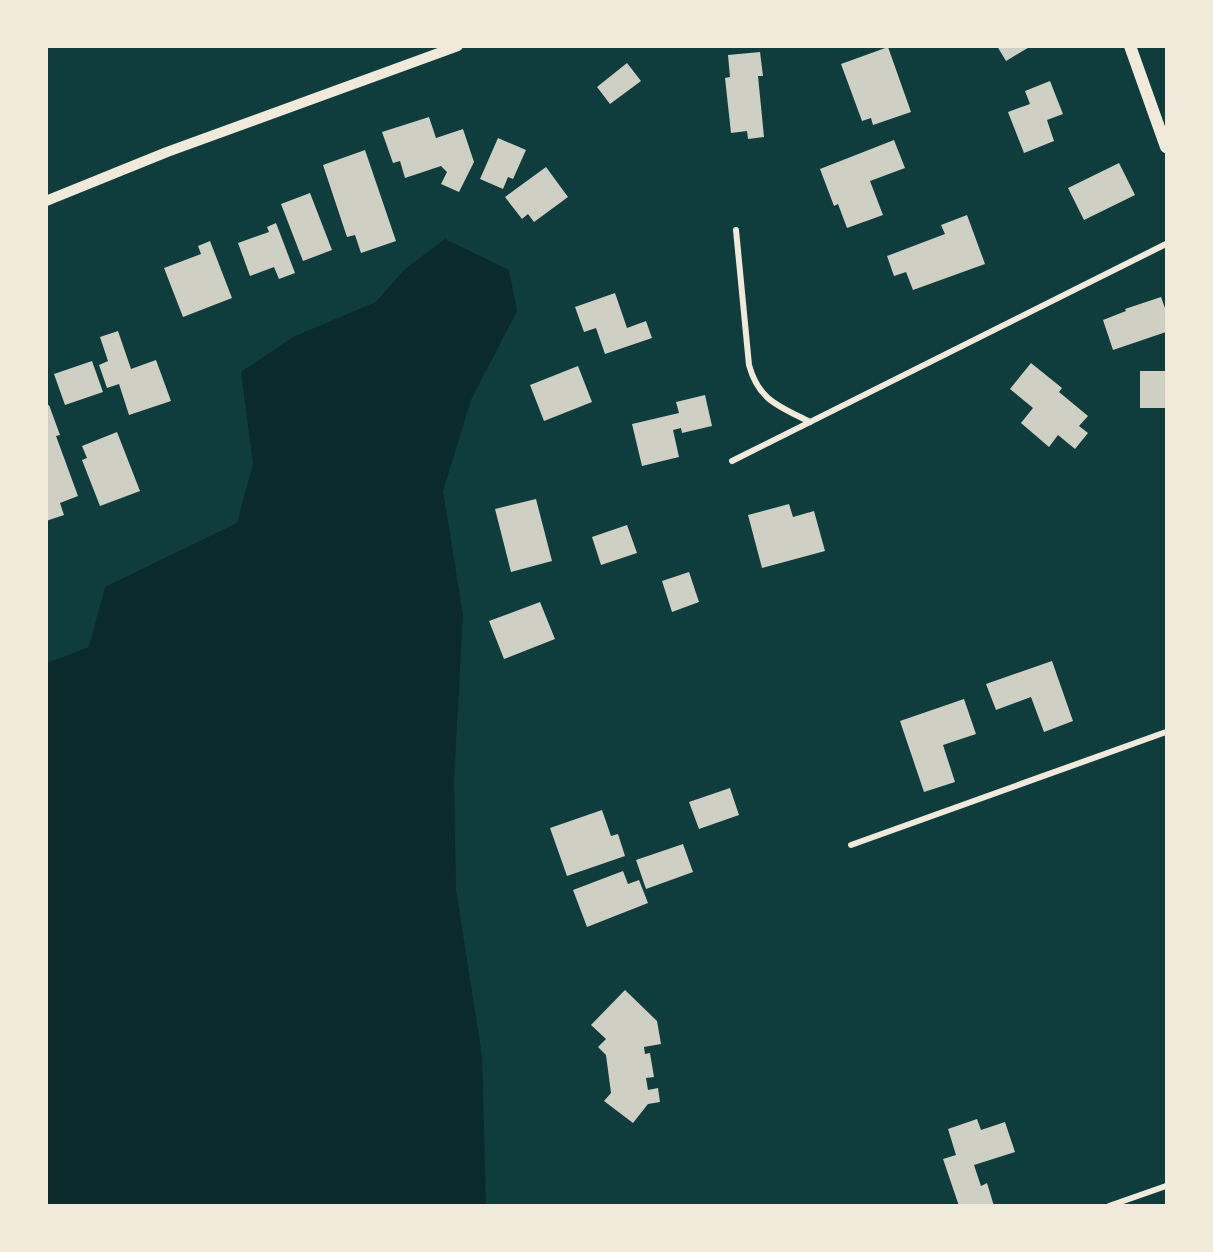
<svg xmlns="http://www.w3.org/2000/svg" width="1213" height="1252" viewBox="0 0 1213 1252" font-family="Helvetica,sans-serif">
	<rect width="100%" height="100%" fill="#0f3d3e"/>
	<path fill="#0a2a2b" d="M445 239 509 270 517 311 471 400 443 491 463 615 454 779 456 889 482 1056 486 1205H47V663L89 647 105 587 237 523 253 464 241 372 293 337 376 302 404 270Z"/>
	<path fill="#cfcfc3" d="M997 46H1031L1006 61Z
		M888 47 911 112 873 125 871 118 862 121 841 64Z
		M760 52 763 76H758L764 137 748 139 747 131 731 133 725 78 730 77 728 55Z
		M627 63 641 81 610 104 597 87Z
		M1050 81 1063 114 1047 120 1054 141 1024 153 1008 112 1030 104 1025 91Z
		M429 117 436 138 463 129 474 162 459 192 441 184 447 172 441 166 405 178 400 161 393 163 382 132Z
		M498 138 526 150 513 179 508 177 503 189 480 179Z
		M894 140 905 168 870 181 883 215 847 228 838 204 834 206 820 169Z
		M365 150 396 241 361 253 355 235 347 237 323 165Z
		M1119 163 1135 195 1084 220 1068 188Z
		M546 167 568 197 534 222 528 214 522 219 505 197Z
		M310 193 332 250 303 261 281 204Z
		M967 215 985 264 913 290 906 272 894 276 887 256 945 234 941 225Z
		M276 223 295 273 279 279 274 267 250 276 238 243 269 232 267 227Z
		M210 241 232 298 183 317 164 268 201 254 198 246Z
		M615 293 627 328 646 321 652 338 605 354 596 328 584 332 575 307Z
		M1161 297 1166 311V332L1113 350 1103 320 1126 311 1125 309Z
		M118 331 131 369 156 360 171 401 129 415 119 384 107 388 99 365 108 361 100 337Z
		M92 361 103 392 65 405 54 374Z
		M1031 363 1062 388 1059 392 1088 416 1079 426 1088 433 1075 449 1058 435 1049 447 1021 423 1033 408 1010 389Z
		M578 366 592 402 544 421 530 385Z
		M1140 371H1166V408H1140Z
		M705 395 712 426 682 433 681 428 673 430 679 457 642 466 632 424 679 413 676 402Z
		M49 405 60 435 56 436 78 496 60 503 64 515 46 521V406Z
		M117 432 140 491 100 506 82 460 87 458 82 446Z
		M536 499 552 561 511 572 495 509Z
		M789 504 793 517 814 511 825 551 762 568 748 515Z
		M627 525 637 553 601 565 592 537Z
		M689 572 699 602 672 612 662 581Z
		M540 602 555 639 504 659 489 621Z
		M1052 661 1073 721 1044 732 1031 697 996 710 986 684Z
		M964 699 976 734 943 745 955 782 924 792 900 721Z
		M730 788 739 815 699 829 689 802Z
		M602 810 611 836 618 834 625 856 567 876 550 828Z
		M683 844 693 872 646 889 636 860Z
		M623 871 628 884 639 880 648 903 587 927 573 890Z
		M625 990 657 1021 661 1044 644 1047 645 1054 650 1053 654 1077 646 1078 648 1090 658 1088 660 1102 648 1104 633 1123 604 1101 611 1093 606 1055 598 1047 606 1039 591 1025Z
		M977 1119 981 1130 1005 1122 1015 1152 974 1165 981 1186 987 1183 994 1206H959L943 1159 956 1155 948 1129Z"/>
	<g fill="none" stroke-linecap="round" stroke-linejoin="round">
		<path stroke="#f1e9da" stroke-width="6" d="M736 230 749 365C759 401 779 406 810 422
			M732 461 1166 244
			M851 845 1166 732
			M1109 1206 1166 1186"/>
		<path stroke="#f1e9da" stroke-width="10" d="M46 201 167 152 458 46"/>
		<path stroke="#f1e9da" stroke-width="12" d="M1130 46 1166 147"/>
	</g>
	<rect width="1213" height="1252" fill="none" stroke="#f1e9da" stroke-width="96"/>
</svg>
